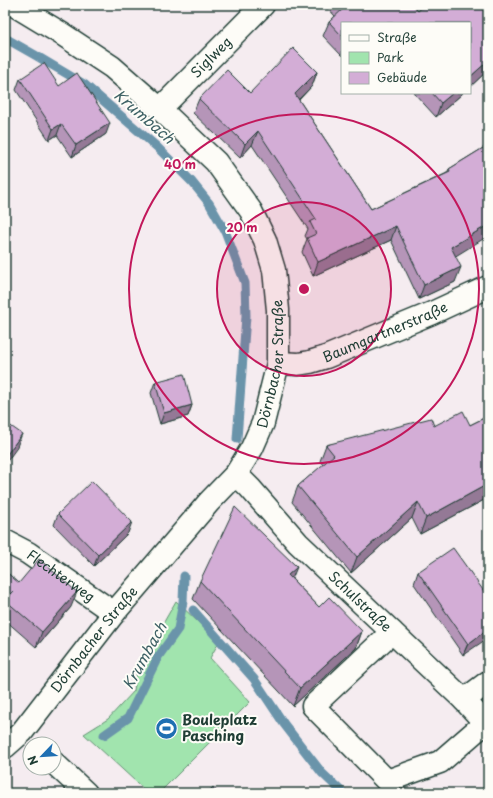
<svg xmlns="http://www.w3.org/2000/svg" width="493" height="798" viewBox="0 0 493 798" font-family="'Playpen Sans',sans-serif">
	<rect width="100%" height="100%" fill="#f5ecf0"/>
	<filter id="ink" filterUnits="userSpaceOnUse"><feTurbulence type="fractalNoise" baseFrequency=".025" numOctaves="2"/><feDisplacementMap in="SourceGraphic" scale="8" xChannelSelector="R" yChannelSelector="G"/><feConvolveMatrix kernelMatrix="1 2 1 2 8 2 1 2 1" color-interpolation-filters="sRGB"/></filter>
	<g filter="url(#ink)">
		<path fill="#a1e4ae" stroke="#609071" d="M176 601 219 642 210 658 250 702 159 793H148L84 734 108 719 134 691 137 669Z"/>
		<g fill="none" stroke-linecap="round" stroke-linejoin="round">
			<path stroke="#6b94aa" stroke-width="9" d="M5 38 35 55 84 84 157 147 192 182 209 203 225 231 245 283 246 316 237 439
				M193 610 254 679 284 724 322 773 343 793
				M104 735 128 718 158 657 178 629 183 602 184 576"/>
			<defs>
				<g id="minor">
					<path id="s1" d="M160 109 263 5"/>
					<path id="s2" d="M278 363 298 364 310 362 326 357 432 313 488 287"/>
					<path id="s3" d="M236 474 250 488 298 543 464 700 488 726"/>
					<path id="s4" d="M5 541 28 553 114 613"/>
					<path d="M392 632 313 706 387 781 440 762 485 723"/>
					<path d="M464 700 488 682"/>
					<path id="s5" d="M5 747 22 732 114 613 209 502 236 474 252 448 263 423 278 363V310L274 270 265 240 251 211 216 162 160 109 112 67 62 34 14 5"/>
					<path d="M54 763 86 793"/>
				</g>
			</defs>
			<use href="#minor" stroke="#1f3d34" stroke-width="25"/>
			<use href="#minor" stroke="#fdfcf7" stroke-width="22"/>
		</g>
		<path fill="#b595b8" stroke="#1f3d34" d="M325 5H412L418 11 488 5V70L470 87V23H342V56L323 36 329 22 335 16Z
			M317 72 312 86 299 100 371 209 447 173 449 169 488 145 455 256V282L419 299 391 240 313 276 302 252 307 239 305 236 308 229 252 145 240 158 193 113 199 99 250 93Z
			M20 79 59 86 106 134 72 157 57 135 49 140 16 90Z
			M414 93H463L436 117Z
			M155 382 192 405 188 416 160 424 151 393Z
			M488 416V506L484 500 420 534 412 518 351 573 292 502 298 486 323 465 320 461 326 445 434 426 470 425Z
			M58 514 128 533 94 566 54 525Z
			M5 571 19 583 71 607 36 647 5 620Z
			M418 572 488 597 463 655 414 584Z
			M292 579 319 607 362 631 356 648 293 706 193 599 200 581Z"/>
		<path fill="#947996" stroke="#1f3d34" d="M488 61V70L470 87V77Z
			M317 72 312 86 290 108 295 94Z
			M453 93H463L436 117 441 103Z
			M110 123 106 134 72 157 76 145Z
			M61 124 57 135 49 140 53 129Z
			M258 131 252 145 240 158 245 144Z
			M488 225V236L446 262 451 247Z
			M396 226 391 240 313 276 318 262Z
			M461 267 455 282 419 299 424 285Z
			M8 302 5 310V304Z
			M192 405 188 416 160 424 164 413Z
			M22 434 16 449 5 464V457Z
			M488 484V489L484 500 420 534 426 518Z
			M418 502 412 518 351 573 357 557Z
			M132 522 128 533 94 566 98 555Z
			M297 567 290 584 288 575Z
			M77 592 71 607 36 647 42 632Z
			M488 629V638L463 655 468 644Z
			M362 631 356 648 293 706 300 688Z"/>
		<path fill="#d3add6" stroke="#1f3d34" d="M343 5H412L418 11 425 5H488V61L470 77V23H342V36L329 22 345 7Z
			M293 48 317 72 295 94 371 209 450 172 449 169 488 145V225L451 247 461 267 424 285 396 226 318 262 307 238 316 234 310 222 316 219 258 131 245 144 199 99 227 70 250 93Z
			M44 63 59 86 77 73 110 123 76 145 61 124 53 129 20 79Z
			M432 93H453L441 103Z
			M5 298 8 302 5 304Z
			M184 374 192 405 164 413 155 382Z
			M463 411 470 425 488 416V484L426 518 418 502 357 557 298 486 334 455 326 445 431 418 434 426Z
			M5 422 22 434 5 457Z
			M92 481 132 522 98 555 58 514Z
			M235 507 297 567 288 575 319 607 329 597 362 631 300 688 200 581Z
			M453 548 488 597V629L468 644 418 572Z
			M39 559 77 592 42 632 5 600 13 591 5 599V571L19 583Z
			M213 787 218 793H207Z"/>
	</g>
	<circle cx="304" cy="289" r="87" fill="#c2185b" fill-opacity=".12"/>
	<g fill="none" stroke="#c2185b" stroke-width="2">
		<circle cx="304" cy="289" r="87"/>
		<circle cx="304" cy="289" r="175"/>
	</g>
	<defs>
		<symbol id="stadium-disc" viewBox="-11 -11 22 22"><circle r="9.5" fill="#1f6fb2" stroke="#fdfcf7"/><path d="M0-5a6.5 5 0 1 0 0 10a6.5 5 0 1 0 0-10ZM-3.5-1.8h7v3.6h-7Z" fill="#fff"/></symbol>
	</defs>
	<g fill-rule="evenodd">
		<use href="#stadium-disc" x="154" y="716" width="25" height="25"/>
	</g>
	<g text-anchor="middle" stroke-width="4" stroke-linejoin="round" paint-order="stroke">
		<g font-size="14" fill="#1f3d34" stroke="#fdfcf7">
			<text dy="5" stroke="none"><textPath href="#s1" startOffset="73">Siglweg</textPath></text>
			<text dy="5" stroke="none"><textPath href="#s2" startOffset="113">Baumgartnerstraße</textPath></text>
			<text dy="5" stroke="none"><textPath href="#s5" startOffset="476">Dörnbacher Straße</textPath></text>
			<text dy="5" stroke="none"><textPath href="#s4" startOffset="66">Flechterweg</textPath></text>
			<text dy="5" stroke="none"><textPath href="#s3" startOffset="178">Schulstraße</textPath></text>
			<text dy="5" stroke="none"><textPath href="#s5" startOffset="140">Dörnbacher Straße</textPath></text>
		</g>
		<g font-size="14" font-weight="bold" fill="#1f3d34" stroke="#fdfcf7" text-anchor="start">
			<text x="182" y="725">Bouleplatz<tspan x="182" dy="16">Pasching</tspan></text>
		</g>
		<g font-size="15" font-style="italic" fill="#3e6165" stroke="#fdfcf7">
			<text transform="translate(144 117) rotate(41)" y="5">Krumbach</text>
			<text transform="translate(145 656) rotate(-61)" y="5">Krumbach</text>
		</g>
	</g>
	<circle cx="304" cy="289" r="6" fill="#c2185b" stroke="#fdfcf7" stroke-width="2"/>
	<g font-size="12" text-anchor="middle" font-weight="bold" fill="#c2185b" stroke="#fdfcf7" stroke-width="4" stroke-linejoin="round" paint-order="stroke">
		<text x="180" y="169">40 m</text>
		<text x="242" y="232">20 m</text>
	</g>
	<rect width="493" height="798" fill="none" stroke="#fdfcf7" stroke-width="20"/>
	<rect x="10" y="10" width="473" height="778" fill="none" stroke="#1f3d34" stroke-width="1.5" filter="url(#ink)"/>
	<rect x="341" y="22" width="130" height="72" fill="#fdfcf7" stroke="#a4b0a9"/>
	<rect x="349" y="35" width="20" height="6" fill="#fdfcf7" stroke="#a4b0a9"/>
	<text x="377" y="42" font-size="12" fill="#1f3d34">Straße</text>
	<rect x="349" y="52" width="20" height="12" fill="#a1e4ae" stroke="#a4b0a9"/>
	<text x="377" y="62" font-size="12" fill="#1f3d34">Park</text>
	<rect x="349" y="72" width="20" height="12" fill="#d3add6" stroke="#a4b0a9"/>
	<text x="377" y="82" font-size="12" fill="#1f3d34">Gebäude</text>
	<g transform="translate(42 756) rotate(245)"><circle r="19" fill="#fdfcf7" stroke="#a4b0a9"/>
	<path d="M0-3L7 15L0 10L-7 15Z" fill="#1f6fb2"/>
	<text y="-6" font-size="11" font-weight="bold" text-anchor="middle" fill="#1f3d34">N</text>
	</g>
</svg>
